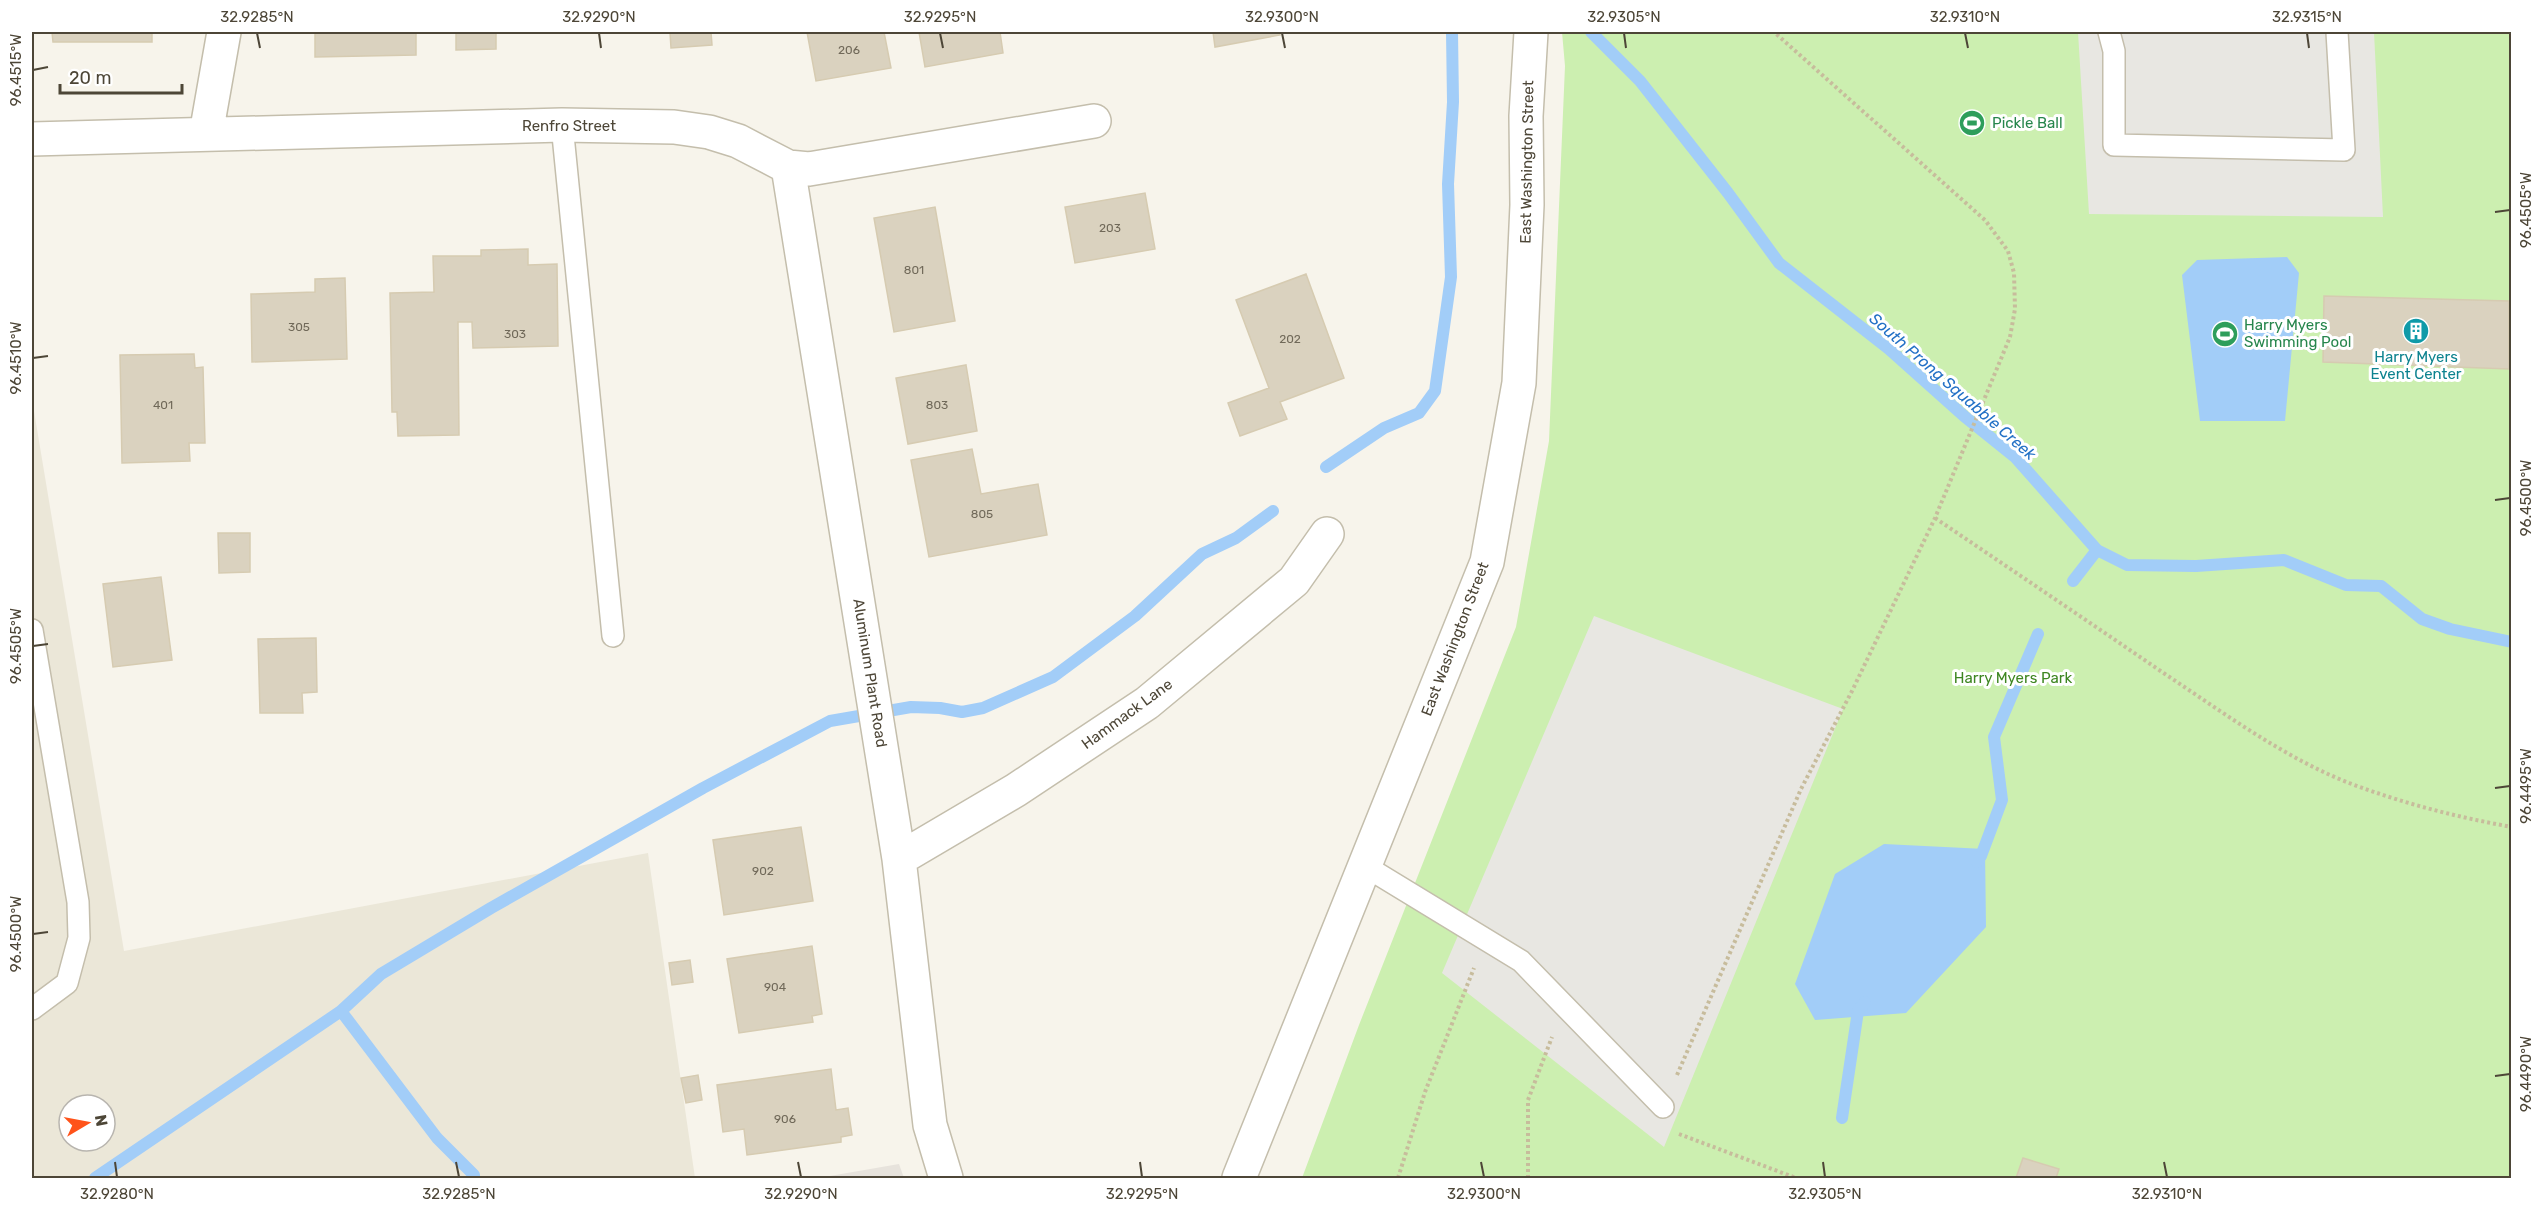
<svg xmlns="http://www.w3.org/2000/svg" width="2543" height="1210" viewBox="0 0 2543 1210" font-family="Rubik,sans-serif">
	<rect width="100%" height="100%" fill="#f7f4eb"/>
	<path fill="#ebe7d8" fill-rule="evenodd" d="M32 399 124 951 648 853 695 1178H32ZM69 1105H105V1141H69Z"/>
	<path fill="#e7e3dc" d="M899 1164 904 1178H824V1177Z"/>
	<path fill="#ccefb0" d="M1562 32H2511V1178H1302L1359 1025 1516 627 1549 441 1565 66Z"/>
	<path fill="#e8e7e2" d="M2078 32H2374L2383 217 2089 214Z
		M1594 616 1843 709 1664 1147 1442 973Z"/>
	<path fill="#a2cdf8" d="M2287 257 2299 273 2285 421H2200L2182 275 2197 260Z
		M1884 844 1985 849 1986 927 1906 1013 1815 1020 1795 984 1835 874Z"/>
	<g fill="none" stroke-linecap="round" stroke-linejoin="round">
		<path stroke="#a2cdf8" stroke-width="12" d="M1591 32 1640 81 1728 193 1779 263 1889 349 1964 416 2015 457 2097 550 2127 565 2196 566 2284 560 2346 585 2381 586 2422 619 2450 629 2512 642
			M1326 467 1384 428 1419 413 1435 391 1451 277 1448 184 1453 102 1452 32
			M2073 581 2097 550
			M1977 862 1981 856 2002 800 1994 737 2038 634
			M341 1011 437 1138 474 1175V1178
			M1842 1118 1858 1011 1865 1002
			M95 1178 341 1011 381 974 491 908 703 788 830 721 911 707 940 708 962 712 983 708 1053 677 1135 616 1202 554 1236 538 1273 511"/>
	</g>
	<path fill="#dad2bf" stroke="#d6cbb1" stroke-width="1.5" d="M52 32H152V42H53Z
		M315 32H416V55L315 57Z
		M456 32H496V49L456 50Z
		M670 32H711L712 45 671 48Z
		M807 32H884L891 68 816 81Z
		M919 32H1000L1003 53 925 67Z
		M1213 32H1279L1280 35 1215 47Z
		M1145 193 1155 249 1075 263 1065 207Z
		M935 207 955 321 894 332 874 218Z
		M528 249V265L557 264 558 346 473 348 472 322H458L459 435 398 436 397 412H392L390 293 434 292 433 256H481V250Z
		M1306 274 1344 378 1280 402 1287 419 1240 436 1228 403 1269 388 1236 300Z
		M345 278 347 359 252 362 251 294 315 292V279Z
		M2324 296 2509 301V369L2323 362Z
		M194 354 195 368 203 367 205 443H189L190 461 122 463 120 355Z
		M966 365 977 431 908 444 896 378Z
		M972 449 981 494 1038 484 1047 535 929 557 911 460Z
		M218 533H250V572L219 573Z
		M161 577 172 660 113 667 103 584Z
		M316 638 317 692 302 693 303 713H260L258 639Z
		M801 827 813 901 724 915 713 840Z
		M812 946 822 1014 812 1016 813 1022 739 1033 727 959Z
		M690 960 693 982 672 985 669 963Z
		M831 1069 836 1110 848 1108 852 1135 841 1137V1142L747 1155 744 1129 723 1132 717 1085Z
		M698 1075 702 1100 686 1103 681 1078Z
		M2023 1158 2059 1169 2056 1178H2016Z"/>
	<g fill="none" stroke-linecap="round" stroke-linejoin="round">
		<defs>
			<path id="service" d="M2109 32 2114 51V145L2344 150 2337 32
				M562 125 613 636
				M32 630 78 902 79 938 67 983 32 1009
				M1365 866 1521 961 1663 1107"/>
			<path id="minor" d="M206 134 224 32
				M32 139 562 125 674 127 709 132 738 141 788 167 809 169 1094 121
				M788 167 899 859 930 1125 946 1178
				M899 859 1016 790 1147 703 1294 581 1327 534
				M1239 1178 1487 562 1519 383 1527 205 1526 116 1531 32"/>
		</defs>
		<use href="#service" stroke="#c4beac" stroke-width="24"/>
		<use href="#minor" stroke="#c4beac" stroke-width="36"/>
		<path stroke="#c7bc9c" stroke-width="4" stroke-dasharray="3 3" stroke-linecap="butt" d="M1935 518C2012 570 2089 622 2165 674 2224 713 2283 757 2349 783 2402 803 2456 817 2512 827
			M1677 1075 1801 789 1852 691 1935 518 2010 337 2015 309 2014 273 2008 251 1985 220 1774 32
			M1679 1134 1796 1178
			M1398 1178 1425 1092 1474 968
			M1528 1178V1100L1552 1037"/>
		<use href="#service" stroke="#fff" stroke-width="21"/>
		<use href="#minor" stroke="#fff" stroke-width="33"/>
	</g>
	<path fill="none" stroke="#4d4637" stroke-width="2" d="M257 33 260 48M599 33 601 48M940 33 943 48M1282 33 1285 48M1624 33 1626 48M1965 33 1968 48M2307 33 2309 48M33 70 48 67M2495 212 2510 210M33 358 48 356M2495 500 2510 498M33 646 48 644M2495 788 2510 786M33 934 48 932M2495 1076 2510 1074M115 1162 117 1177M456 1162 459 1177M798 1162 801 1177M1140 1162 1142 1177M1481 1162 1484 1177M1823 1162 1825 1177M2164 1162 2167 1177"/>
	<defs>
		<symbol id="stadium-disc" viewBox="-11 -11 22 22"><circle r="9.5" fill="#2e9e5b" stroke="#fff"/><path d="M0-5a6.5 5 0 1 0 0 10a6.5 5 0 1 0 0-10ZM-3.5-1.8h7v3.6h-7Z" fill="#fff"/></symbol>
		<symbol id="building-disc" viewBox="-11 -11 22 22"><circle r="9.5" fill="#0f9aa8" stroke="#fff"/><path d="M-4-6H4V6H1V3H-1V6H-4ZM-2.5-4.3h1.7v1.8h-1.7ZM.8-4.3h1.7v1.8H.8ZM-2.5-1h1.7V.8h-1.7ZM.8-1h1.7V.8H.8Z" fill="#fff"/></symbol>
	</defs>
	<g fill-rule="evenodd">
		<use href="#stadium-disc" x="1957" y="108" width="30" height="30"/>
		<use href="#building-disc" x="2401" y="316" width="30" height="30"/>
		<use href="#stadium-disc" x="2210" y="319" width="30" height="30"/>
	</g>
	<g text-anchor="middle" stroke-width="6" stroke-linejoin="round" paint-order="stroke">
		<g font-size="12" fill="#706959">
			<text x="849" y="54">206</text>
			<text x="1110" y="232">203</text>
			<text x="914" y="274">801</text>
			<text x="299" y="331">305</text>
			<text x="515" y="338">303</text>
			<text x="1290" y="343">202</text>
			<text x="163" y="409">401</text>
			<text x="937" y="409">803</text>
			<text x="982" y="518">805</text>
			<text x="763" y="875">902</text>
			<text x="775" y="991">904</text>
			<text x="785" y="1123">906</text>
		</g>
		<g font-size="15" fill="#27864d" stroke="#fff" text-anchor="start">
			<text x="1992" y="128">Pickle Ball</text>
			<text x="2244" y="330">Harry Myers<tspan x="2244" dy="17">Swimming Pool</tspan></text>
		</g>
		<g font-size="15" fill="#4d4637" stroke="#fff">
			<text x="569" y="131">Renfro Street</text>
			<text transform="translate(1527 162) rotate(-89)" y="5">East Washington Street</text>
			<text transform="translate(1455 639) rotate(-69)" y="5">East Washington Street</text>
			<text transform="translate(870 673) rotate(81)" y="5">Aluminum Plant Road</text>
			<text transform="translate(1127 714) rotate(-36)" y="5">Hammack Lane</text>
		</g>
		<g font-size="15" fill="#0d838f" stroke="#fff">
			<text x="2416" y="362">Harry Myers<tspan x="2416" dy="17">Event Center</tspan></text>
		</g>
		<g font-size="15" fill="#3e8622" stroke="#fff">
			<text x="2013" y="683">Harry Myers Park</text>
		</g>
		<g font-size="16" font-style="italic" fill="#2371c6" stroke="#fff">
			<text transform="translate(1953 386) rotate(41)" y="6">South Prong Squabble Creek</text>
		</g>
	</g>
	<rect width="2543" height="1210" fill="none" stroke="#ffffff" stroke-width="66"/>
	<g transform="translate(87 1123) rotate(80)"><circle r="28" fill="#ffffff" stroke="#b8b5af" stroke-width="1.5"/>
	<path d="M0-4.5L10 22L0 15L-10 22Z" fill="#ff531a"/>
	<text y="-9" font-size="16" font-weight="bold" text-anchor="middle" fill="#4d4637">N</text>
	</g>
	<path d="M60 84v9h122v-9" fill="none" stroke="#4d4637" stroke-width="3"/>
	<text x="69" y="84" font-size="18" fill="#4d4637" stroke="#ffffff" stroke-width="4.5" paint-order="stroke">20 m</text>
	<rect x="33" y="33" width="2477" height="1144" fill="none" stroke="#4d4637" stroke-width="2"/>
	<g font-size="15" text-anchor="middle" fill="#4d4637">
		<text x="257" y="22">32.9285°N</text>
		<text x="599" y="22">32.9290°N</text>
		<text x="940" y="22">32.9295°N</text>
		<text x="1282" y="22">32.9300°N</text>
		<text x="1624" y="22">32.9305°N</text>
		<text x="1965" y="22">32.9310°N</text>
		<text x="2307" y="22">32.9315°N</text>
		<text transform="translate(16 70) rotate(-90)" y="5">96.4515°W</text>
		<text transform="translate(2526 210) rotate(-90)" y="5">96.4505°W</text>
		<text transform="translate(16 358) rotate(-90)" y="5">96.4510°W</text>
		<text transform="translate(2526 498) rotate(-90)" y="5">96.4500°W</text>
		<text transform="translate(16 646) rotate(-90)" y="5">96.4505°W</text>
		<text transform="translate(2526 786) rotate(-90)" y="5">96.4495°W</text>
		<text transform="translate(16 934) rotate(-90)" y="5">96.4500°W</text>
		<text transform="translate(2526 1074) rotate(-90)" y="5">96.4490°W</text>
		<text x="117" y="1199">32.9280°N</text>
		<text x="459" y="1199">32.9285°N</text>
		<text x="801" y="1199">32.9290°N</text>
		<text x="1142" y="1199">32.9295°N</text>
		<text x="1484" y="1199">32.9300°N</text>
		<text x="1825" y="1199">32.9305°N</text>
		<text x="2167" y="1199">32.9310°N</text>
	</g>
</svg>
